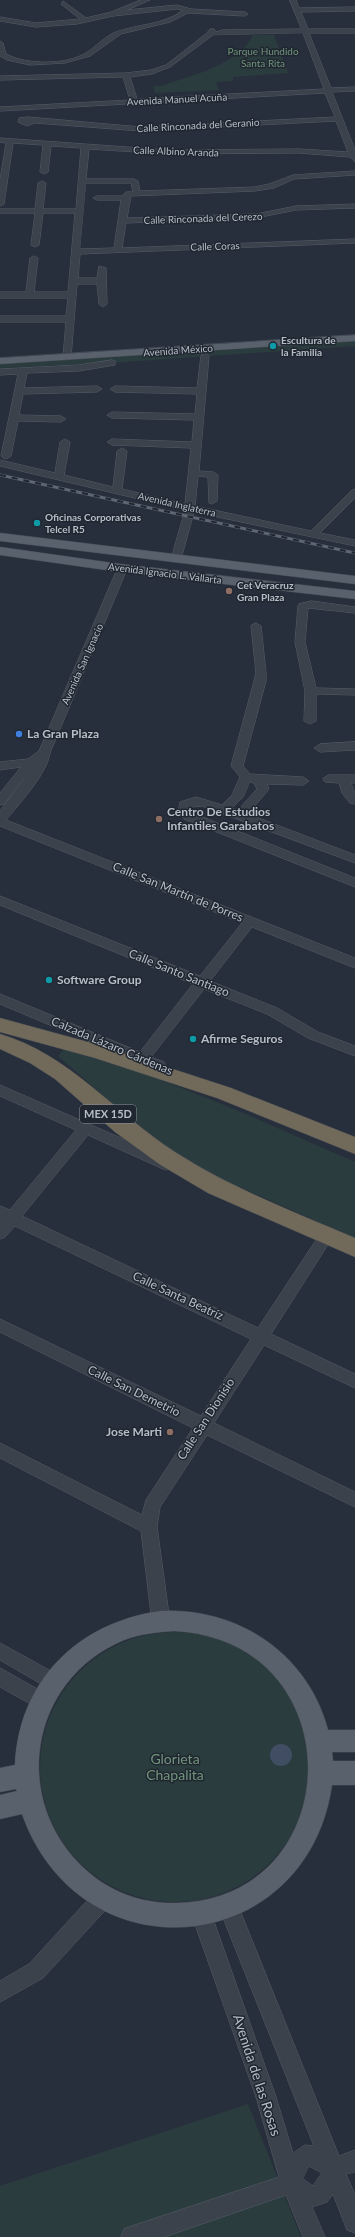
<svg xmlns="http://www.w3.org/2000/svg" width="355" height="2237" viewBox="0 0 355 2237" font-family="Lato,sans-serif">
	<rect width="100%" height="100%" fill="#282f3c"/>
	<path fill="#2b3c3e" d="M253 35H274L288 73 233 77V81L216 82 219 90 155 93 153 86H161C191 75 238 66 253 35Z
		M355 339V346L110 363 0 368V364Z
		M64 1049C165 1076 259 1120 355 1162V1238L221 1179 171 1151 119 1109 58 1056Z
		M40 1767a135 135 0 1 1 270 0a135 135 0 1 1-270 0Z
		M248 2104 301 2237H0V2186Z"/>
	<path fill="#404d63" d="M270 1755a11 11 0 1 1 22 0a11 11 0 1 1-22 0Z"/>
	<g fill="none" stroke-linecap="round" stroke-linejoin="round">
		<defs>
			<path id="minor" d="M141 0H150L127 10 177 5 191 9 245 12 248 14 245 16 188 13 170 22 121 34 90 56 65 63 30 65 7 60 0 56V41L3 43 6 54C27 65 66 65 86 53 97 46 105 36 116 32 137 24 165 25 183 10L177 9 113 16 77 24 36 27 0 21V17L36 23 80 19 61 4 63 1 86 18 111 12Z
				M290 0H296L299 8 355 7V11L301 12 308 29H355V33H309L331 88 355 87V91L332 92 355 150V162L350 157 299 153 169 154 89 149 86 179H134L138 181 140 191 255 187 269 184 293 175 355 171V175L294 179 274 188 255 191 131 196 127 218 256 214 296 206 355 204V208L296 210 256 218 126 223 122 248 355 239V243L80 254 78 278H97L99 266 106 268 107 304 103 307 99 304 97 284H77L71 357 67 360 63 357 66 322H0V316H66L68 298H0V292H26L30 258 34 256 38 258 34 292H68L75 213H43L39 245 35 247 31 245 35 213H0V209H35L38 183 42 181 46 183 43 209H76L81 148 51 146 48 172 44 174 40 172 43 145 13 143 4 204 0 206V180L6 143 0 142V138L169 150 299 149 348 152 336 121 141 131 35 123 27 126 18 122 19 118 28 117 141 127 335 117 325 93 0 111V107L130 100 123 77 0 80V76L126 73 151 70 166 65 207 33 210 29H214L216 32 222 30 301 29ZM303 33 324 89 137 99 130 77 152 74 170 67 213 35ZM86 183H131L133 192H126L122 196H97L93 198 97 200H121L114 248 80 249Z
				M205 353 209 356 199 471 213 472 218 475 217 501 212 504 209 503 208 477 198 476 195 506 311 531 352 490 355 489V498L320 533 355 540V546L194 512 181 559 176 562 171 559 185 510 0 466V460L55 473 60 442 65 439 70 442 64 475 113 487 117 451 122 448 127 451 122 489 185 504 191 448 112 445 107 442 112 439 192 442 194 420 112 418 107 415 112 412 195 414 197 394 115 392 110 389 115 386 197 388 201 356Z
				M112 360 115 361V365L79 371 27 373 24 388 97 386 102 389 97 392 23 394 19 415 61 416 66 419 61 422 18 421 11 456 6 459 3 458 1 456 18 374 0 375V369L79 365Z
				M120 571 125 574 50 753C47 774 19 804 6 820L355 958V968L252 927 210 981 277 1008 318 1032 355 1046V1056L308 1038 267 1014 204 989 151 1057 164 1062 166 1066 164 1070 159 1071 0 1004V994L140 1052 193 984 0 905V896L200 976 242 923 0 826V811L31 769 4 804 0 805V793L21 767 0 770V762L28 759 39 751 115 574Z
				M312 601 355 607V613L308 608 305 642 316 688 355 689V695L316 694V721L310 724 304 721 305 691 295 642 298 606 299 604Z
				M256 623 261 626 266 673V681L243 766 250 774 303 777 309 781 303 785 267 784 269 789 248 814 355 855V863L202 806 190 807V812L355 878V887L184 819 178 813 180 802 196 797 222 805 232 795 240 777 231 766 254 681 256 673 251 626ZM250 782 254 783 257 789 238 810 232 808 243 797Z
				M355 742V750L320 752 314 748 320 744Z
				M329 775H355V783H351L355 794V804L350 803 342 793 339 783 325 782 323 779Z
				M0 1085 171 1160 173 1164 171 1168 166 1170 161 1168 88 1135 22 1216 258 1328 322 1231 327 1229 332 1231 334 1235 271 1334 355 1374V1388L264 1345 214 1423 355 1492V1507L207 1435 160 1507 157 1527 170 1622 167 1628 161 1630 155 1628 152 1622 141 1531 0 1458V1443L142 1515 146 1500 193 1428 0 1332V1319L201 1416 251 1339 15 1226 5 1237 0 1239V1223L2 1220 0 1219V1206L10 1210 76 1130 0 1096Z
				M0 1643 60 1676 63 1682 60 1688 54 1691 48 1688 0 1660Z
				M0 1668 48 1695 51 1701 48 1707 42 1710 36 1707 0 1687Z
				M103 1888 110 1891 113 1898 110 1905 43 1978 0 2002V1981L29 1964 96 1891Z
				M228 1895 235 1898 339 2156 355 2150V2172L346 2174 355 2195V2233L347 2230 333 2194 327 2202 312 2207 325 2237H303L286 2195 164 2237H121L124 2229 132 2226 279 2177 256 2097 191 1913 194 1906 201 1903 208 1906 211 1913 276 2097 293 2153 305 2145 314 2146 218 1905 221 1898ZM309 2166 322 2173 313 2186 303 2179Z"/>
			<path id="major" d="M355 335V341L0 364V358Z
				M0 533 355 576V584L0 541Z
				M0 547 120 564 355 591V599L120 572 0 555Z
				M160 1611C237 1607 308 1653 328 1730H355V1752H332L333 1761H355V1785H332C307 1958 81 1980 22 1814L0 1819V1795L17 1791 16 1789 0 1792V1768L15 1765C19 1681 77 1623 160 1611ZM174 1631C355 1640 350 1899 176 1903 143 1904 110 1892 86 1870 10 1802 28 1680 124 1640 140 1634 157 1632 174 1631Z"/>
			<path id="highway" d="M0 1018 99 1045 231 1088 355 1137V1154L217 1098 95 1058 0 1032Z
				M0 1034C69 1054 116 1114 175 1152 231 1188 294 1212 355 1238V1257L208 1193 159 1164 115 1132 55 1079 30 1063 0 1049Z"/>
		</defs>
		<use href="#minor" stroke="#565d67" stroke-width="1"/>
		<use href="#major" stroke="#444b55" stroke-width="1"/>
		<use href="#highway" stroke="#434a54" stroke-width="1"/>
		<use href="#minor" fill="#3b424c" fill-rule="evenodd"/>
		<use href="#major" fill="#59616c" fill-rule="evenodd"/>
		<use href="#highway" fill="#716959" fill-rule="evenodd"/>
		<defs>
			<path id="rail" d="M0 475 355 553"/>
		</defs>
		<use href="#rail" stroke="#5e6673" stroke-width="3"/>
		<use href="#rail" stroke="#202731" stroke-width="2" stroke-dasharray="6" stroke-linecap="butt"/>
	</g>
	<g fill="#0f9aa8" stroke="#202731" stroke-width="1.5">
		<circle cx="273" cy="346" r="4"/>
		<circle cx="37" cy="523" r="4"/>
		<circle cx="49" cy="980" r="4"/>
		<circle cx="193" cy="1039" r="4"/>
	</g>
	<g fill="#8d6e63" stroke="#202731" stroke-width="1.5">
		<circle cx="229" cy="591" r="4"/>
		<circle cx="159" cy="819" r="4"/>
		<circle cx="170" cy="1432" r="4"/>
	</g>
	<circle fill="#3f7fe0" stroke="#202731" stroke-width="1.5" cx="19" cy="734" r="4"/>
	<g text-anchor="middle" stroke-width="3" stroke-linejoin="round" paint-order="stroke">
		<g font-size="10" fill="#71957b" stroke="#202731">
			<text x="263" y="55">Parque Hundido<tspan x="263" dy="12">Santa Rita</tspan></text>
		</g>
		<g font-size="10" fill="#b7bdc7" stroke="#202731">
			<text transform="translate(177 99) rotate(-3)" y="4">Avenida Manuel Acuña</text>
			<text transform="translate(198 125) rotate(-3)" y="4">Calle Rinconada del Geranio</text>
			<text transform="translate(176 151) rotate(2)" y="4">Calle Albino Aranda</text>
			<text transform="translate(203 218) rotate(-2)" y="4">Calle Rinconada del Cerezo</text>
			<text transform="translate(215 246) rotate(-2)" y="4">Calle Coras</text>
			<text transform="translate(178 350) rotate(-4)" y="4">Avenida México</text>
			<text transform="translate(177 504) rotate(13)" y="4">Avenida Inglaterra</text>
			<text transform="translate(165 573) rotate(7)" y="4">Avenida Ignacio L. Vallarta</text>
			<text transform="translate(82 664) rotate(-66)" y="4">Avenida San Ignacio</text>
		</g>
		<g font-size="10" font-weight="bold" fill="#b7bdc7" stroke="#202731" text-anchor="start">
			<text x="281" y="344">Escultura de<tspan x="281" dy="12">la Familia</tspan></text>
			<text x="45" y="521">Oficinas Corporativas<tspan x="45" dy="12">Telcel R5</tspan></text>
			<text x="237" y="589">Cet Veracruz<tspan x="237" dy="12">Gran Plaza</tspan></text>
		</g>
		<rect fill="#202731" stroke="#8a909a" stroke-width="1" x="80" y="1105" width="56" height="18" rx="3"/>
		<g font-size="11" font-weight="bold" fill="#b7bdc7">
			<text x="108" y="1118">MEX 15D</text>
		</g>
		<g font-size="12" font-weight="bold" fill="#b7bdc7" stroke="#202731" text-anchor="start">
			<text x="27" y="738">La Gran Plaza</text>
			<text x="167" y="816">Centro De Estudios<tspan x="167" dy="14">Infantiles Garabatos</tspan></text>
			<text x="57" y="984">Software Group</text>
			<text x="201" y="1043">Afirme Seguros</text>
			<text x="162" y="1436" text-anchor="end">Jose Marti</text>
		</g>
		<g font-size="12" fill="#b7bdc7" stroke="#202731">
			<text transform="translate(178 892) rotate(22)" y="4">Calle San Martín de Porres</text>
			<text transform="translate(179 973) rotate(22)" y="4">Calle Santo Santiago</text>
			<text transform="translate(112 1046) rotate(23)" y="4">Calzada Lázaro Cárdenas</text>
			<text transform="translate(178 1296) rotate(25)" y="4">Calle Santa Beatríz</text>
			<text transform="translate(134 1391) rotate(26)" y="4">Calle San Demetrio</text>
			<text transform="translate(206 1419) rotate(-57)" y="4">Calle San Dionisio</text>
		</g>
		<g font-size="14" fill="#71957b" stroke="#202731">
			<text x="175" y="1764">Glorieta<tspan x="175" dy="16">Chapalita</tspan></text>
		</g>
		<g font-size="14" fill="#b7bdc7" stroke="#202731">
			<text transform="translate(257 2075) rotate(72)" y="5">Avenida de las Rosas</text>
		</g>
	</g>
</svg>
